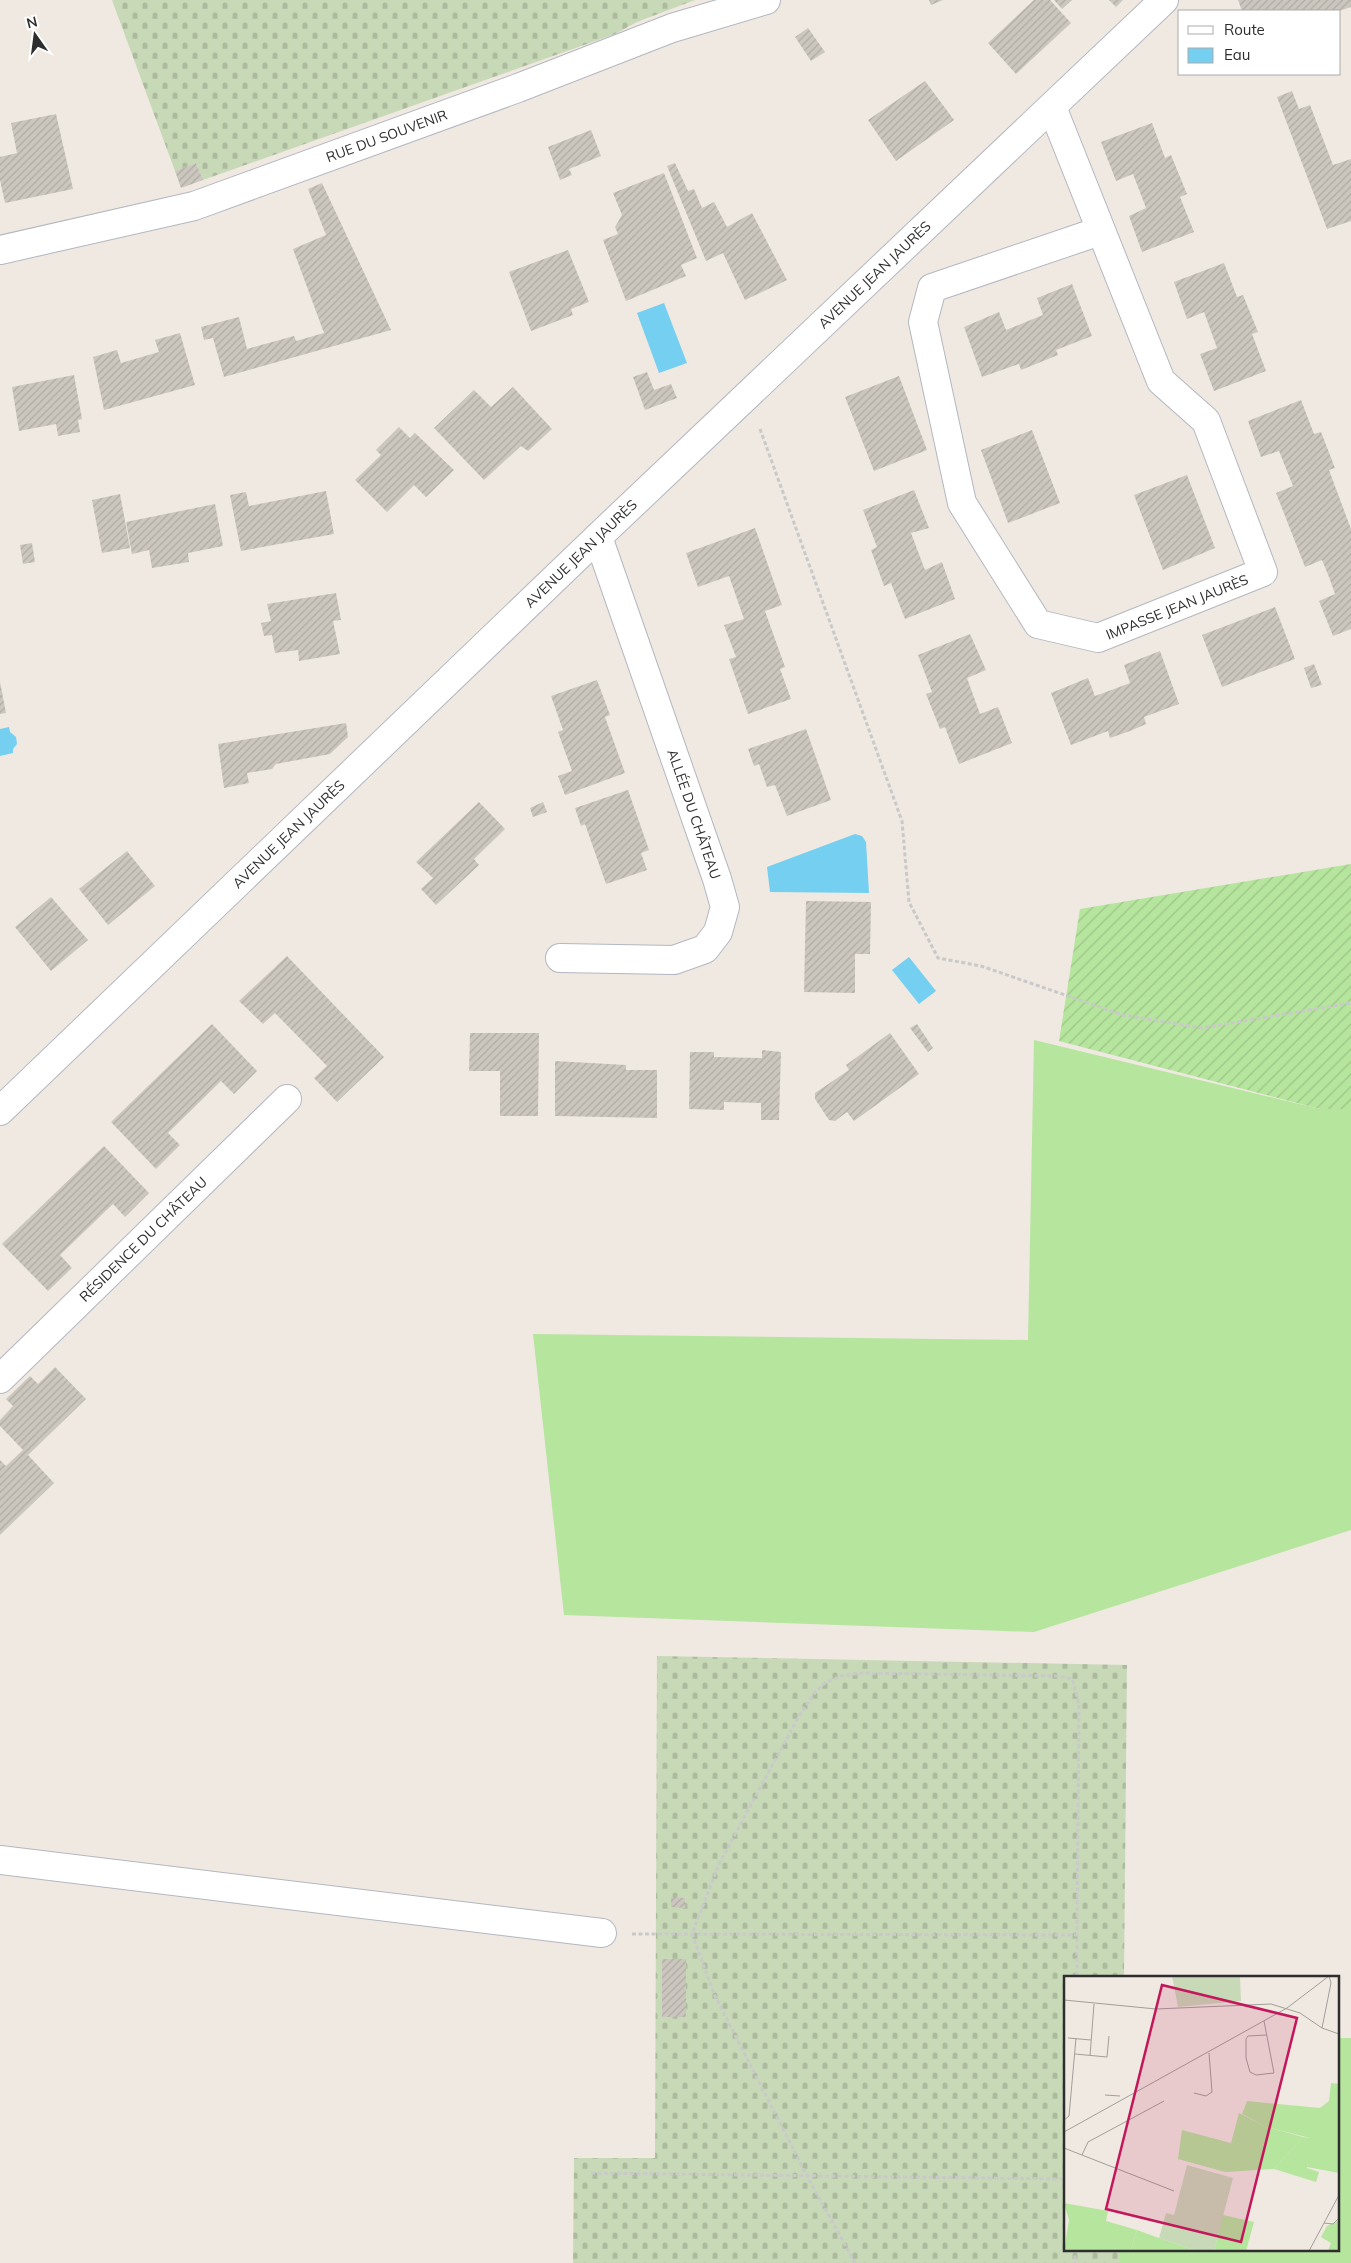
<svg xmlns="http://www.w3.org/2000/svg" width="1351" height="2263" viewBox="0 0 1351 2263" font-family="Mulish,sans-serif">
	<defs>
		<pattern id="cemetery-stones" width="16" height="16" patternUnits="userSpaceOnUse" patternTransform="scale(1.25)"><rect width="16" height="16" fill="#c8d9b8"/><path d="M2 7V4a2 2 0 0 1 4 0v3zM10 15v-3a2 2 0 0 1 4 0v3z" fill="#acbb9e"/></pattern>
		<pattern id="garden-furrows" width="10" height="10" patternUnits="userSpaceOnUse" patternTransform="scale(1.25)"><rect width="10" height="10" fill="#b6e59e"/><path d="M-1 1l2-2M0 10L10 0M9 11l2-2" fill="none" stroke="#9dc588"/></pattern>
		<pattern id="building-hatch" width="6" height="6" patternUnits="userSpaceOnUse" patternTransform="scale(1.25)"><rect width="6" height="6" fill="#cbc7bf"/><path d="M-1 1l2-2M0 6l6-6M5 7l2-2" fill="none" stroke="#afaba4"/></pattern>
	</defs>
	<rect width="100%" height="100%" fill="#efe9e1"/>
	<path fill="#b6e59e" d="M1034 1040 1320 1109H1351V1530L1034 1632 564 1615 533 1334 1028 1340Z
		M1337 2038H1351V2263H1120V2249H1337Z"/>
	<path fill="url(#cemetery-stones)" d="M112 0H695L637 22 615 34 203 180 196 163 175 171Z
		M657 1656 1127 1665 1124 1977H1065V2249H1120V2263H573L574 2158H655Z"/>
	<path fill="url(#garden-furrows)" d="M1351 864V1109H1320L1059 1041 1080 909Z"/>
	<path fill="#75cff0" d="M664 303 687 363 659 373 637 313Z
		M9 727 10 732 16 737 17 744 13 749V753L0 756V729Z
		M855 834 862 836 866 842 869 893 770 892 767 867Z
		M909 957 936 991 919 1004 892 970Z"/>
	<path fill="url(#building-hatch)" d="M929 0H943L931 5Z
		M1034 0H1050L1071 23 1016 74 988 43Z
		M1054 0H1072L1062 9Z
		M1109 0H1123L1116 7Z
		M1238 0H1351V7L1339 11H1242Z
		M808 28 825 52 811 61 795 37Z
		M925 81 954 120 896 161 868 120Z
		M1292 91 1299 109 1310 105 1333 165 1351 159V221L1327 229 1277 97Z
		M56 114 73 189 5 203 0 180V157L17 153 11 123Z
		M1152 123 1165 158 1171 155 1187 194 1180 197 1194 232 1142 252 1129 216 1146 208 1133 174 1116 181 1101 142Z
		M591 130 601 156 569 169 572 175 560 180 548 147Z
		M196 163 203 180 181 188 175 171Z
		M675 163 688 191 694 189 702 208 714 202 727 227 752 213 787 280 745 300 723 253 706 261 667 166Z
		M664 173 697 258 681 265 686 276 626 301 603 240 618 234 615 227 622 215 613 193Z
		M322 183 391 330 224 377 213 338 204 340 201 327 239 317 247 349 294 336 296 341 324 333 293 249 326 235 308 189Z
		M568 250 589 302 571 309 573 315 531 331 509 272Z
		M1224 263 1237 297 1243 295 1258 332 1252 334 1266 371 1214 391 1200 354 1217 348 1204 312 1187 319 1174 282Z
		M1072 284 1092 336 1056 350 1058 355 1021 370 1019 364 982 377 964 327 999 312 1006 330 1043 315 1037 298Z
		M180 333 195 385 104 410 93 357 117 350 121 363 159 352 155 340Z
		M647 372 654 390 671 384 677 398 645 410 633 377Z
		M74 375 82 419 78 420 80 432 58 436 56 424 19 431 12 387Z
		M899 376 927 450 874 471 845 397Z
		M513 387 552 429 528 451 521 446 484 480 434 428 474 390 491 407Z
		M1301 400 1314 434 1321 432 1335 468 1329 470 1351 529V629L1333 636 1319 601 1335 594 1329 577 1322 560 1305 567 1276 493 1293 486 1279 451 1261 457 1248 421Z
		M399 427 410 438 415 433 454 470 426 497 414 485 387 512 355 480 381 455 376 450Z
		M1032 430 1060 503 1008 523 981 450Z
		M1187 475 1215 548 1163 570 1134 495Z
		M914 490 929 528 911 533 925 570 942 562 955 599 905 619 891 583 884 586 871 550 877 547 863 510Z
		M326 491 334 534 241 551 230 495 246 492 249 506Z
		M120 494 130 548 102 553 92 500Z
		M215 504 223 546 188 553 189 562 152 568 149 550 132 554 126 522Z
		M755 528 782 605 765 611 785 667 780 669 791 699 748 714 729 659 736 657 724 625 744 619 729 576 698 587 686 553Z
		M32 543 35 562 23 564 20 545Z
		M336 593 341 620 333 621 340 654 299 661 298 650 275 653 272 635 264 636 261 623 271 621 267 604Z
		M1275 607 1295 659 1222 687 1202 635Z
		M970 634 986 670 967 678 980 714 998 707 1012 743 959 764 945 727 940 729 926 694 932 692 918 655Z
		M1160 651 1179 704 1144 717 1146 724 1130 731 1110 738 1108 731 1071 745 1051 693 1088 678 1095 696 1114 689 1130 683 1124 665Z
		M1314 664 1322 685 1311 688 1304 668Z
		M597 680 610 715 605 717 625 773 565 795 558 776 572 771 558 732 563 730 551 696Z
		M0 682 6 713 0 714Z
		M346 723 348 737 330 754 276 764 272 769 247 773 249 783 224 788 218 744Z
		M806 729 831 800 787 816 775 785 767 787 759 764 754 766 748 749Z
		M628 790 649 850 641 853 647 870 606 884 585 824 581 826 575 808Z
		M479 802 505 829 474 859 479 865 436 905 421 889 433 878 416 862Z
		M543 802 547 812 533 817 530 808Z
		M127 851 155 886 108 925 79 889Z
		M51 897 88 940 51 971 15 927Z
		M806 901 871 902 870 954H855V993L804 992Z
		M287 956 384 1057 337 1102 314 1078 327 1066 275 1013 263 1024 239 1001Z
		M212 1024 257 1071 234 1094 221 1081 168 1133 180 1145 156 1169 111 1122Z
		M917 1024 933 1048 928 1052 910 1028Z
		M470 1033H539L538 1116H500V1071H469Z
		M890 1033 919 1074 854 1121 847 1112 835 1121 829 1120 815 1099V1093L849 1070 846 1065Z
		M762 1050 781 1052 779 1120H761V1103L724 1102V1110L689 1109 690 1052H714V1057L762 1058Z
		M555 1061 626 1065V1070H657V1118L555 1116Z
		M104 1146 149 1193 125 1217 113 1204 60 1255 72 1268 48 1291 2 1244Z
		M55 1367 86 1399 28 1455 54 1483 0 1535V1460L6 1466 23 1450 0 1426V1420L13 1406 6 1399 30 1376 38 1384Z
		M671 1897 685 1898V1908L671 1907Z
		M662 1959H686V2017H662Z"/>
	<g fill="none" stroke-linecap="round" stroke-linejoin="round">
		<defs>
			<g id="minor">
				<path d="M1052 107 1161 381 1206 421 1263 572 1098 638 1038 624 962 503 923 322 932 288 1100 231"/>
				<path id="s1" d="M0 250 194 206 518 88 672 28 766 0"/>
				<path d="M560 958 674 960 705 949 718 932 725 907 717 879 598 537"/>
				<path id="s2" d="M0 1379 287 1099"/>
				<path d="M0 1860 602 1933"/>
			</g>
			<g id="secondary">
				<path id="s3" d="M0 1111 598 537 1164 0"/>
			</g>
		</defs>
		<use href="#minor" stroke="#b4b7c1" stroke-width="30"/>
		<use href="#secondary" stroke="#b4b7c1" stroke-width="30"/>
		<path stroke="#c9c9c9" stroke-width="3" stroke-dasharray="4 2.5" stroke-linecap="butt" d="M760 429 902 821 909 902 938 958 981 966 1123 1015 1202 1028 1351 1003
			M632 1934 1077 1935V1977
			M591 2173 1065 2179
			M1075 2249V2263
			M855 2263 807 2176 714 1994 692 1934 719 1864 799 1716 816 1691 825 1683 841 1676 862 1673 1059 1676 1072 1679 1079 1704 1077 1935"/>
		<use href="#minor" stroke="#fff" stroke-width="28"/>
		<use href="#secondary" stroke="#fff" stroke-width="28"/>
	</g>
	<g text-anchor="middle" stroke-width="4.5" stroke-linejoin="round" paint-order="stroke">
		<g font-size="14" fill="#2e2e2e" stroke="#fff">
			<text dy="5" stroke="none"><textPath href="#s1" startOffset="404">RUE DU SOUVENIR</textPath></text>
			<text dy="5" stroke="none"><textPath href="#s3" startOffset="1210">AVENUE JEAN JAURÈS</textPath></text>
			<text dy="5" stroke="none"><textPath href="#s3" startOffset="805">AVENUE JEAN JAURÈS</textPath></text>
			<text transform="translate(1177 607) rotate(-22)" y="5">IMPASSE JEAN JAURÈS</text>
			<text transform="translate(694 814) rotate(71)" y="5">ALLÉE DU CHÂTEAU</text>
			<text dy="5" stroke="none"><textPath href="#s3" startOffset="400">AVENUE JEAN JAURÈS</textPath></text>
			<text dy="5" stroke="none"><textPath href="#s2" startOffset="200">RÉSIDENCE DU CHÂTEAU</textPath></text>
		</g>
	</g>
	<g transform="translate(1064 1976)">
		<rect width="275" height="275" fill="#efe9e1"/>
		<path d="M175 137 202 151 239 161 210 193 161 196 114 183 118 154 167 167ZM0 227 44 235 42 245 73 254 66 275H0L5 244ZM159 239 190 246 182 275H150Z" fill="#b6e59e"/>
		<path d="M239 161 247 162 243 192 255 196 252 206 210 193ZM275 244V275H264L267 267 257 261 263 250ZM73 254 95 262 133 275H66Z" fill="#b6e59e"/>
		<path d="M108 0H176L177 25 114 31ZM123 189 169 202 150 275H133L95 262 102 237 110 239Z" fill="#c8d9b8"/>
		<path d="M267 107 275 108V197L243 191 246 162 202 151 178 138 183 125 256 132 265 125Z" fill="#b6e59e"/>
		<path fill="none" stroke="#a29e99" stroke-width="1" d="M0 24 92 33 207 28 236 37 258 52 275 58M200 45 210 97 192 99 186 96 182 82V63L184 60 202 59M258 52 267 7 265 0M4 62 27 64M11 78 43 81 45 60M26 80 30 28M130 117 142 120 148 116 145 77M41 119 56 120M0 144 5 140 12 62M0 156 223 32 265 0M0 172 110 215M18 179 24 166 100 125M260 247 269 248 275 242M245 275 275 219"/>
		<path fill="#c2185b" fill-opacity="0.15" stroke="#c2185b" stroke-width="2.5" d="M98 9 233 42 177 266 42 233Z"/>
		<rect width="275" height="275" fill="none" stroke="#2e2e2e" stroke-width="2.5"/>
	</g>
	<rect x="1178" y="10" width="162" height="65" fill="#ffffff" stroke="#ababab"/>
	<rect x="1188" y="26" width="25" height="8" fill="#ffffff" stroke="#ababab"/>
	<text x="1224" y="35" font-size="15" fill="#2e2e2e">Route</text>
	<rect x="1188" y="48" width="25" height="15" fill="#75cff0" stroke="#ababab"/>
	<text x="1224" y="60" font-size="15" fill="#2e2e2e">Eau</text>
	<g transform="translate(35 35) rotate(346)" stroke="#ffffff" stroke-width="4" paint-order="stroke">
	<path d="M0-4L9 19L0 12L-9 19Z" fill="#2e2e2e"/>
	<text y="-8" font-size="14" font-weight="bold" text-anchor="middle" fill="#2e2e2e">N</text>
	</g>
</svg>
